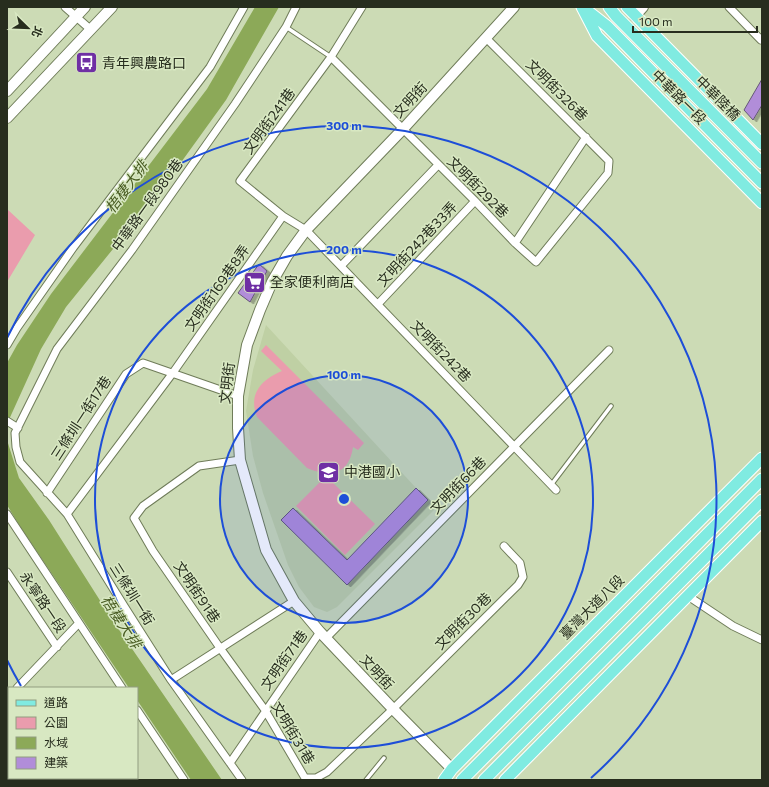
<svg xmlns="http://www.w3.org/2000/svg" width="769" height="787" viewBox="0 0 769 787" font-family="Commissioner,'Noto Sans TC',sans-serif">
	<defs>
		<filter id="shadow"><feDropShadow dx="3.5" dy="2" stdDeviation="0" flood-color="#0004"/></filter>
	</defs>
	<rect width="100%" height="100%" fill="#ccdbb5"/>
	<path fill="#bfd0a4" d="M266 325 416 488 436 508 337 607 327 612 314 607 299 587 288 565 263 493 253 456 246 411 253 370Z"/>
	<path fill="#ea9cad" d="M7 209 35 235 7 282Z
		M266 345 364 443 358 450 353 447C349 475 330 478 307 468L257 417C248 394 261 380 282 371L261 351Z
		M326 476 375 524 345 555 296 506Z"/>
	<path fill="#8ca958" d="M255 7H279L226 100 164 186 66 307 41 349 7 424V363L17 345 51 294 207 89Z
		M7 440 19 478 49 520 113 621 222 780H191L137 700V688H129L21 528 7 505Z"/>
	<path fill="#b18dd9" stroke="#655777" filter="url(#shadow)" d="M762 79V105L753 120 744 110Z
		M259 264 267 271 250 302 238 293Z
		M416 488 428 500 347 585 281 520 293 508 347 560Z"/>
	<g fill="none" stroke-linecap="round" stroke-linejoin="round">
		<defs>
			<path id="lane" d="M286 27 331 57
				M551 485 611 406
				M366 780 384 758"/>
			<path id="street" d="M65 7 90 29
				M362 7 331 57 240 181 283 216 306 230 556 490
				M729 7 761 40 762 38
				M331 57 475 201 515 243 536 262 608 173 609 161 486 38
				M515 243 586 137
				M341 266 438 165
				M378 304 475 201
				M7 345 17 328 73 248 210 67 244 7
				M7 421 18 428
				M240 460 199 466 143 506 134 518 153 551 220 648 265 710 305 778H316L327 772 393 709 518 585 523 577 520 563 504 546
				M47 493 126 374 143 363 238 396
				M7 514 122 688
				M67 514 172 374 283 216
				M7 572 57 647
				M688 596 733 626 762 640
				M326 638 609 350
				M171 680 294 601
				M17 688 79 623
				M7 694 9 696
				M137 710 184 780
				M230 763 320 632
				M242 780 171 680 124 606 67 514 20 462 16 447 15 433 57 349 132 250 235 104 286 27 296 7"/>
			<path id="secondary" d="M635 16 643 7
				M7 91 85 7
				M7 118 112 7
				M452 769 393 709 320 632 294 601 266 550 240 460 238 428V396L247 345 260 310 272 282 287 256 306 230 403 129 514 7"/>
			<path id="primary" d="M582 7 597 36 762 203
				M609 7 616 16 762 163
				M627 7 762 144
				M584 8 607 26 762 183
				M444 780 452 769 762 458
				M462 780 762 479
				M484 780 762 500
				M505 780 762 521"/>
		</defs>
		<use href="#lane" stroke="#6f7c59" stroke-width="5.5"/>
		<use href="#street" stroke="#6f7c59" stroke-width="9"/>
		<use href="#secondary" stroke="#6f7c59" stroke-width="12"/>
		<use href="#primary" stroke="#fff" stroke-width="13"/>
		<use href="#lane" stroke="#fff" stroke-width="3.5"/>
		<use href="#street" stroke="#fff" stroke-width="7"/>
		<use href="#secondary" stroke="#fff" stroke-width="10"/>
		<use href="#primary" stroke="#80ebe1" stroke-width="11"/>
	</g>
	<circle cx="344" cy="499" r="124" fill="#1d4ed8" fill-opacity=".12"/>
	<g fill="none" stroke="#1d4ed8" stroke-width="2">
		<circle cx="344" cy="499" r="124"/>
		<circle cx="344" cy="499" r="249"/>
		<path d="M21 686A373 373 0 0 1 7 660M7 338A373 373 0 1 1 591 778"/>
	</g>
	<defs>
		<symbol id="bus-square" viewBox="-11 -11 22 22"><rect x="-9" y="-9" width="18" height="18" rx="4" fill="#6f2fa4" stroke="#d8e8c2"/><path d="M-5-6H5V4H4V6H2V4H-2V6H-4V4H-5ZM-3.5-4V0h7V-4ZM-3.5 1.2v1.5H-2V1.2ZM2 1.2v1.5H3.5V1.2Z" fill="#fff"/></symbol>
		<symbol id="supermarket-square" viewBox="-11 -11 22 22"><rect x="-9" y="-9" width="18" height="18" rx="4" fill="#6f2fa4" stroke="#d8e8c2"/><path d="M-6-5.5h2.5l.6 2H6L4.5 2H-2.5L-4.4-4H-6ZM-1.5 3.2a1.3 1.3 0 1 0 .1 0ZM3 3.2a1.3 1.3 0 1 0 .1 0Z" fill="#fff"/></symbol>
		<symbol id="school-square" viewBox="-11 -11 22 22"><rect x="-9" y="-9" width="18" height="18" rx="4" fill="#6f2fa4" stroke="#d8e8c2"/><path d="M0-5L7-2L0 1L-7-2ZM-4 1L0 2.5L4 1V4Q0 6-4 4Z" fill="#fff"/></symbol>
	</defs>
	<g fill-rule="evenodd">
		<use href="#bus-square" x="74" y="50" width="25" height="25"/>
		<use href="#supermarket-square" x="242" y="270" width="25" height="25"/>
		<use href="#school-square" x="316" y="460" width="25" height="25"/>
	</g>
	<g text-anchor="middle" stroke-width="3" stroke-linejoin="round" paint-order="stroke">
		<g font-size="14" fill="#272d1e" stroke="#d8e8c2" text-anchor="start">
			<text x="102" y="68">青年興農路口</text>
			<text x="270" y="287">全家便利商店</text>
			<text x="344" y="477">中港國小</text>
		</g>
		<g font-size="14" fill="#272d1e" stroke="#d8e8c2">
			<text transform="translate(557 90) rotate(45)" y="5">文明街326巷</text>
			<text transform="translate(679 97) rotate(45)" y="5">中華路一段</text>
			<text transform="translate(718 98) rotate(45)" y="5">中華陸橋</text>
			<text transform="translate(410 100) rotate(-47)" y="5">文明街</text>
			<text transform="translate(269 121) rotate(-54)" y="5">文明街241巷</text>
			<text transform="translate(478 187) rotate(45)" y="5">文明街292巷</text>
			<text transform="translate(147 205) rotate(-54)" y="5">中華路一段980巷</text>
			<text transform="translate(417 244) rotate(-47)" y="5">文明街242巷33弄</text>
			<text transform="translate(217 288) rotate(-55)" y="5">文明街169巷8弄</text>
			<text transform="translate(441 351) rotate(46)" y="5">文明街242巷</text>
			<text transform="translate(227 383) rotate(-83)" y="5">文明街</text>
			<text transform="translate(81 418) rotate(-57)" y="5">三條圳一街17巷</text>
			<text transform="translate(458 485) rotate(-46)" y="5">文明街66巷</text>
			<text transform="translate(197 592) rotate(56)" y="5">文明街91巷</text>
			<text transform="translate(132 594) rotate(58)" y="5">三條圳一街</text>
			<text transform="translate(43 602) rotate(56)" y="5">永寧路一段</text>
			<text transform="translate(592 607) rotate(-45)" y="5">臺灣大道八段</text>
			<text transform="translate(463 621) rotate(-45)" y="5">文明街30巷</text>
			<text transform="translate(284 660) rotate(-55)" y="5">文明街71巷</text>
			<text transform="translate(377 672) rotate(47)" y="5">文明街</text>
			<text transform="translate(293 733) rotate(59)" y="5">文明街31巷</text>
		</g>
		<g font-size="15" font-style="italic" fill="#495c23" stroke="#d8e8c2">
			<text transform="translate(127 187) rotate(-53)" y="5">梧棲大排</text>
			<text transform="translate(121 622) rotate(57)" y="5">梧棲大排</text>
		</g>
	</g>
	<circle cx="344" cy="499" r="6" fill="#1d4ed8" stroke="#d8e8c2" stroke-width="2"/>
	<g font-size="12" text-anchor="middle" font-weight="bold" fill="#1d4ed8" stroke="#d8e8c2" stroke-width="3" stroke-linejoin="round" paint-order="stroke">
		<text x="344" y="130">300 m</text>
		<text x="344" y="254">200 m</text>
		<text x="344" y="379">100 m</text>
	</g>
	<rect width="769" height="787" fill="none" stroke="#272d1e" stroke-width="16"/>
	<rect x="8" y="687" width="130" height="92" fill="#d8e8c2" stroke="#919d80"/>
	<rect x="16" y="700" width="20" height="6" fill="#80ebe1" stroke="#919d80"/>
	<text x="44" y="707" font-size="12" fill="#272d1e">道路</text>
	<rect x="16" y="717" width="20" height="12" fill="#ea9cad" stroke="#919d80"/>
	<text x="44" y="727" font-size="12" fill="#272d1e">公園</text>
	<rect x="16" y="737" width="20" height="12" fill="#8ca958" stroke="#919d80"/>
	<text x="44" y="747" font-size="12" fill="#272d1e">水域</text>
	<rect x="16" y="757" width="20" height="12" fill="#b18dd9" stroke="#919d80"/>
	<text x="44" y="767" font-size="12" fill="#272d1e">建築</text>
	<g transform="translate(28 28) rotate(113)" stroke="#d8e8c2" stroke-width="3" paint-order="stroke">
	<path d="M0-3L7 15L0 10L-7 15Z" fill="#272d1e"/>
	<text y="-6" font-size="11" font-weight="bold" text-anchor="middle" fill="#272d1e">北</text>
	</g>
	<path d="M633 26v6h124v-6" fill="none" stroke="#272d1e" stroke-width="2"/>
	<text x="639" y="26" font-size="12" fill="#272d1e" stroke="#d8e8c2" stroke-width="3" paint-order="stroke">100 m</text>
</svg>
